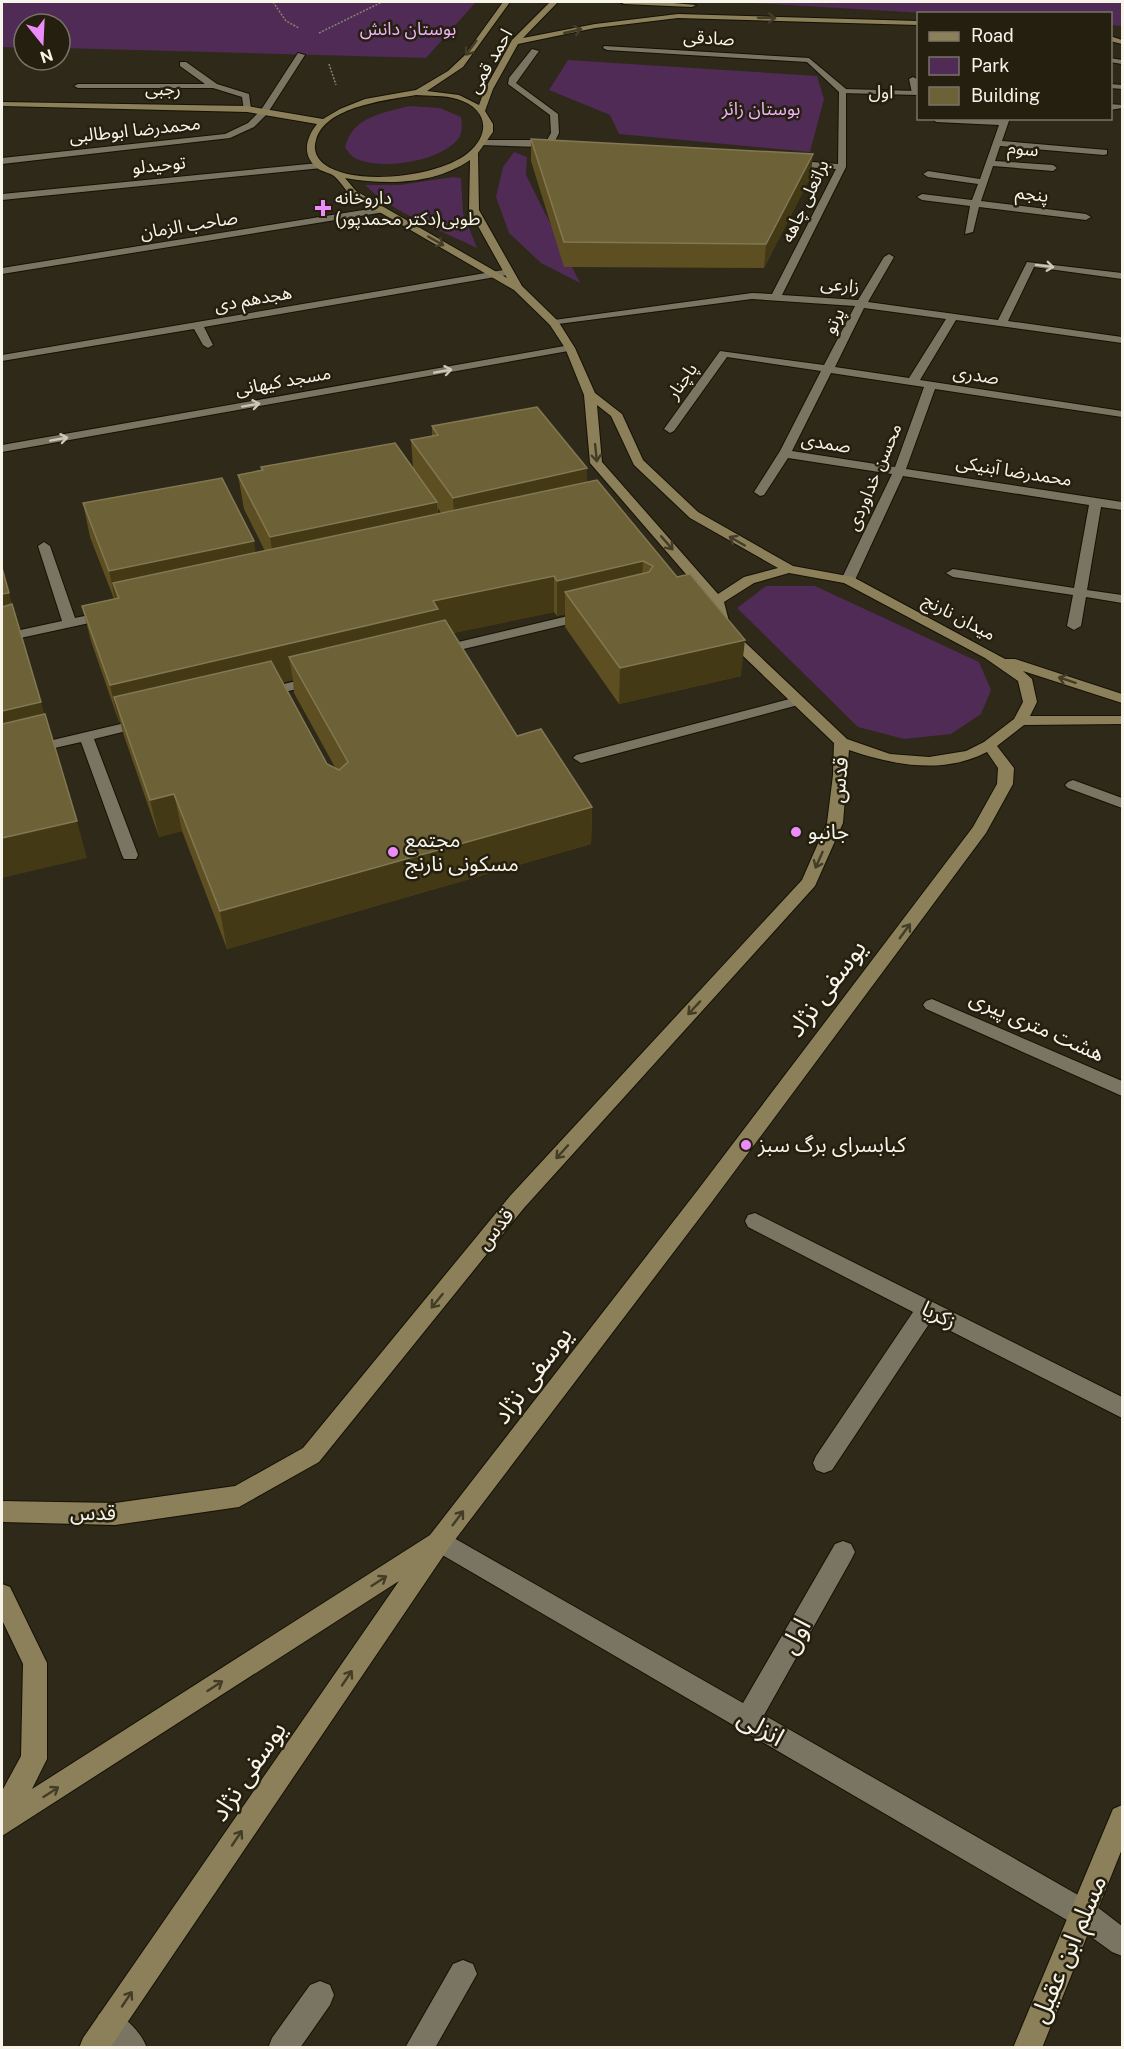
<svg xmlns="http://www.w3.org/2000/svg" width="1124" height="2049" viewBox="0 0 1124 2049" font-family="'Public Sans','Noto Sans Arabic',sans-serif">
	<rect width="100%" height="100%" fill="#2e2919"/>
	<path fill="#4f2b55" d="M2 2H476L426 58 60 48V24H24V48L2 47Z
		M735 2H1122V26L1111 25 1110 14 924 13Z
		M568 60 817 76 824 99 810 152 619 134 610 115 549 90Z
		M409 106 440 108 461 117C462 124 463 133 458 139 440 162 380 171 355 158 351 156 348 151 345 148 351 117 383 113 409 106Z
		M514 152 527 157 526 175 580 283 541 263 509 233 496 197 503 167Z
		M453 177 461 178 463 213 477 248C444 232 390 211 365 185H400Z
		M766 586H815L979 662 991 690 981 714 951 734 904 739 858 727 737 608Z"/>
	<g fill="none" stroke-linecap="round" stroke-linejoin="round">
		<defs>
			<path id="lane" d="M1110 84 1122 85V89L1110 88Z
				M843 89 918 91V95L840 93 839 91Z
				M463 1960 473 1964 477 1974 435 2048H405L453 1964Z"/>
			<path id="street" d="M604 46 809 58 846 89V167L782 295 858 300 884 257 889 254 894 257 868 302 998 320 1027 262 1122 273V279L1034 267 1008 321 1122 337V343L956 320 920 380 1122 411V417L935 389 906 469 1122 502V510L1101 507 1087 590 1122 595V603L1086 597 1081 626 1074 630 1067 626 1073 595 953 577 946 573 953 569 1074 588 1089 505 903 476 855 580 853 583H843L841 580 892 474 788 458 764 495 760 496 754 492 780 451 821 371 727 357 674 431 670 433 664 429 720 351 824 365 855 306 752 299 550 325 549 323 554 320 752 293 772 294 836 169 787 166 783 163 787 160 838 164 839 92 807 62 607 50 603 48ZM864 308 946 319 909 378 835 367ZM831 373 924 387 895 467 792 451Z
				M532 49 539 51 516 83 558 114 559 133 555 141 575 145 571 148 481 145 480 143 484 140H547L551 133 550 115 508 84 509 78Z
				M298 53 305 55 267 114 254 127 230 138 2 164V158L225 134 248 123 261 110Z
				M1110 58 1122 60V64L1110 62Z
				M180 62H186L217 84 249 94 251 109 244 111 242 97 213 88H78L74 86 78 84H205L180 66Z
				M913 77 917 79 918 95H916L912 93 909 79Z
				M1110 104 1122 105V108L1110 110Z
				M932 118H1010L1002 141 1107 150V154L1104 155 1000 146 995 161 1053 165 1057 168 1053 171 993 166 981 201 1086 214 1091 217 1086 220 979 207 973 232 965 234 970 206 922 200 917 197 922 194 972 200 978 184 928 177 923 174 928 171 980 179 999 125 936 122Z
				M319 163 322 164V168L2 200V194Z
				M382 207 387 210 385 212 2 274V268Z
				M509 269 514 272 513 274 204 327 213 345 208 348 203 345 194 329 2 361V355Z
				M570 345 574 346V350L2 452V445Z
				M44 542 50 546 75 618 108 611 115 615 108 619 2 642V634L62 621 38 546Z
				M589 611 594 612 596 615 594 618 438 655 431 651 433 648Z
				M318 676 323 677 325 680 323 683 263 697 256 693 258 690Z
				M797 697 802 698 804 701 802 704 581 763 573 758 576 755Z
				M146 718 151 719 153 722 151 725 94 739 138 855 136 859H124L122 855 81 742 2 760V752Z
				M1073 780 1122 798V808L1068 788 1065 785 1068 782Z
				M932 999 1122 1081V1096L926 1009 923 1005 926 1001Z
				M755 1213 1122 1397V1418L931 1321 832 1470 824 1473 816 1470 813 1463 816 1456 913 1312 748 1227 745 1221 748 1215Z
				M440 1530 743 1703 835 1544 843 1541 851 1544 855 1552 851 1560 764 1715 1092 1903 1122 1926V1956L1112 1952 1072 1923 432 1549 428 1541 432 1533Z
				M320 1981 330 1985 334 1995 330 2005 300 2048H268L272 2038 310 1985Z
				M109 2010C125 2016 141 2032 147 2048H112L99 2034 95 2024 99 2014Z"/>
			<path id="secondary" d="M503 2H510L463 67 427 91 459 95 479 105 485 89 512 40 550 2H558L523 38 595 24 678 14 918 21V25L678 18 595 28 518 44 493 89 485 111 493 124V132L478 153 479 210 522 286 558 321 575 348 595 393 622 414 643 460 698 512 793 566 853 577 1005 659H1015L1122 694V703L1023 671 1032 679 1037 702 1030 716H1122V724L1024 725 997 746 1014 768 1013 784 986 833 711 1203 448 1549 110 2048H79L83 2038 399 1581 2 1836V1791L21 1756 23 1664 2 1620V1584L10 1587 47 1663V1759L32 1789 430 1535 697 1191 973 827 997 784 998 768 987 752C943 775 893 765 849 750L843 823 815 886 524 1208 319 1462 239 1507 115 1525 2 1522V1501L115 1503 235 1486 303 1448 510 1196 802 880 827 823 833 775 834 743 719 633 710 602 590 463 584 395 565 348 550 325 514 290 350 195C345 189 340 181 334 176 330 173 324 172 320 170 301 157 305 139 317 124L247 112 2 106V102L247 106 323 119 340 109 365 99 416 90 448 71 464 56ZM416 95C429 96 444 95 457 99 487 108 492 133 468 153 439 177 354 187 324 164 316 158 313 149 316 140 325 106 388 100 416 95ZM470 160 469 210 507 278 356 191 345 178C386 185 434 185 470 160ZM597 405 611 416 634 465 690 518 778 568 744 577 718 594 602 462ZM789 573 844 583 985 658 1018 681 1023 702 1014 719 984 742 966 751 929 757 890 754 847 739 731 629 724 602 754 583Z
				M620 2H662L696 5 692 7 624 4Z
				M1110 36 1122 40V44L1110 41Z
				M1122 1805V1849L1042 2048H1013L1113 1809Z"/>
		</defs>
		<use href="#lane" stroke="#161104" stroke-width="2"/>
		<use href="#street" stroke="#161104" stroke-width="2"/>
		<use href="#secondary" stroke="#161104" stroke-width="2"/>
		<path stroke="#888376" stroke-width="1.5" stroke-dasharray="2 1.5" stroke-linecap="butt" d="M273 2 286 21 299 28
			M319 33 382 2
			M329 64 336 85"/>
		<use href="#lane" fill="#7a7462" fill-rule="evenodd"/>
		<use href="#street" fill="#7a7462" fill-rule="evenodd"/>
		<use href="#secondary" fill="#8c805a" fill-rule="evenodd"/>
	</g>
	<path fill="#5d4f21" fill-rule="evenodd" d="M531 139 811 176 764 268 564 267 531 161Z
		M432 426 587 468V482L741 676 619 704 565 627V614L557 616 554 612 453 633 517 736 592 807 591 844 227 949 182 831 159 837 123 733 120 721 119 722 91 641 82 606 114 599 90 537 83 503 255 553 265 551 244 509 238 475 262 471 261 467 413 468 411 440 432 436ZM438 508 441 513 438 514ZM293 680 294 693 336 769 327 764 283 682Z"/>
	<path fill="#433915" d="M813 154 811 176 764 268 766 244Z
		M587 468V502L455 532 453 498Z
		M437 502 439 537 275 571 270 537Z
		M254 541 259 575 119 598 113 583 118 606 117 607 109 571Z
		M643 561 641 596 565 592V614L557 616V581Z
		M554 576V612L440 636 289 657 293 680 123 721 114 697 120 721 119 722 110 685 433 601Z
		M9 593 18 628 2 632V594Z
		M745 640 741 676 619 704 620 668Z
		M41 702 51 738 2 750V711Z
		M174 794 182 831 159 837 150 800Z
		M592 807 591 844 227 949 220 911Z
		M77 821 87 858 2 878V838Z"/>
	<path fill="#6d6137" stroke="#837853" stroke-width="1.5" d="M531 139 813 154 766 244 564 242Z
		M537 407 587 468 453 498 411 440 438 435 432 426Z
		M395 443 437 502 270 537 238 475 263 470 261 467Z
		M222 478 254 541 109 571 83 503Z
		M597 480 677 577 690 574 745 640 620 668 565 592 649 572 653 566 643 561 557 581 554 576 433 601 438 609 110 685 82 606 119 598 113 583Z
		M2 568 9 593 2 594Z
		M12 604 41 702 2 711V607Z
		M445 620 517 736 541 729 592 807 220 911 174 794 150 800 114 697 271 661 327 764 339 770 348 762 289 657Z
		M45 714 77 821 2 838V724Z"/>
	<defs><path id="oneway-shaft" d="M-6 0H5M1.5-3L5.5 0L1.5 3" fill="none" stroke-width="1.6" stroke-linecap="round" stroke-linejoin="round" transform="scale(1.5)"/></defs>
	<g stroke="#433c26">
		<use href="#oneway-shaft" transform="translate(767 18) rotate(1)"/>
		<use href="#oneway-shaft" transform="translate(573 31) rotate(-13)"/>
		<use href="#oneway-shaft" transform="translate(471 48) rotate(127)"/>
		<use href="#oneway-shaft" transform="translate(436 241) rotate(30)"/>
		<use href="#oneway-shaft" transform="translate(596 453) rotate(84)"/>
		<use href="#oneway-shaft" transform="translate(737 541) rotate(-150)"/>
		<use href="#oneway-shaft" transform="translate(667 543) rotate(49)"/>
		<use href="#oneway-shaft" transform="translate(1067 680) rotate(-162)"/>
		<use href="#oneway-shaft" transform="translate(819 860) rotate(114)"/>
		<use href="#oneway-shaft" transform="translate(905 931) rotate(-54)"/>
		<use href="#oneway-shaft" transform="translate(694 1008) rotate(133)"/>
		<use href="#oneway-shaft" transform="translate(562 1152) rotate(132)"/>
		<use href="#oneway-shaft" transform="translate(437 1301) rotate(129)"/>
		<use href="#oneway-shaft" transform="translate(458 1518) rotate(-53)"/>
		<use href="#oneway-shaft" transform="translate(379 1581) rotate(-33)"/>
		<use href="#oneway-shaft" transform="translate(347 1678) rotate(-56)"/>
		<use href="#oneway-shaft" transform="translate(215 1686) rotate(-33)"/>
		<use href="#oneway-shaft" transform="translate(51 1792) rotate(-33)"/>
		<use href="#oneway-shaft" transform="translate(237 1838) rotate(-56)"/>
		<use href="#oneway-shaft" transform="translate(127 1999) rotate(-56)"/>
	</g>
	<g stroke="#cbc7ba">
		<use href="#oneway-shaft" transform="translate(1045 266) rotate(7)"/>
		<use href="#oneway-shaft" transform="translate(443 371) rotate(-10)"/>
		<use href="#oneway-shaft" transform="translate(251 405) rotate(-10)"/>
		<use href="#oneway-shaft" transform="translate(59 439) rotate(-10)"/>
	</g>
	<g fill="#ec8cfb" stroke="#241f0f" stroke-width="2">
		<path d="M320 199h6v6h6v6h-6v6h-6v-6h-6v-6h6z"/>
		<circle cx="796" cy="832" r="6"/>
		<circle cx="393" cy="852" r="6"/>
		<circle cx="746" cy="1145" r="6"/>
	</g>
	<g text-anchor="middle" stroke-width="5" stroke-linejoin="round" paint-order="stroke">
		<g font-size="18" fill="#efb2f9" stroke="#241f0f">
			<text x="408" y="35">بوستان دانش</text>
			<text x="761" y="115">بوستان زائر</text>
		</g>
		<g font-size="18" fill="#f7f4ea" stroke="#241f0f">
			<text transform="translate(709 38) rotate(3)" y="6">صادقی</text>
			<text transform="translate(490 61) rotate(-60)" y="6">احمد قمی</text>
			<text transform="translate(163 89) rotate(1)" y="6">رجبی</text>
			<text transform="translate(881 92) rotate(1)" y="6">اول</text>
			<text transform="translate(135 130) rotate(-6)" y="6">محمدرضا ابوطالبی</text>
			<text transform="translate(1023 149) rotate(5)" y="6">سوم</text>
			<text transform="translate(159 165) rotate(-6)" y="6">توحیدلو</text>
			<text transform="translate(1032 194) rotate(7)" y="6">پنجم</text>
			<text transform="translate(805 201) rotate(-65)" y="6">براتعلی چاهه</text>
			<text transform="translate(189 225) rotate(-9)" y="6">صاحب الزمان</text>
			<text transform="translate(840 285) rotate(6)" y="6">زارعی</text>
			<text transform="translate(253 299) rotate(-10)" y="6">هجدهم دی</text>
			<text transform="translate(834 321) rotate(-64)" y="6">پرتو</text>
			<text transform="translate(976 375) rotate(8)" y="6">صدری</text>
			<text transform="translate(283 381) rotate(-10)" y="6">مسجد کیهانی</text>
			<text transform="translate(682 381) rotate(-55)" y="6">پاچنار</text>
			<text transform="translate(826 443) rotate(9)" y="6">صمدی</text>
			<text transform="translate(1014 471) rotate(9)" y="6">محمدرضا آبنیکی</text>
			<text transform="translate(874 477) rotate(-67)" y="6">محسن خداوردی</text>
			<text transform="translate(959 617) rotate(28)" y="6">میدان نارنج</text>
		</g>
		<g font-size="18" fill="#f7f4ea" stroke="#241f0f" text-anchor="start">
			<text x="335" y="204">داروخانه<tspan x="335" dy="21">طوبی(دکتر محمدپور)</tspan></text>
		</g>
		<g font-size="21" fill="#f7f4ea" stroke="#241f0f">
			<text transform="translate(839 780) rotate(-85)" y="7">قدس</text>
			<text transform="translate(1037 1026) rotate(24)" y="7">هشت متری پیری</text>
			<text transform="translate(495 1229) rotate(-51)" y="7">قدس</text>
			<text transform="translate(939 1315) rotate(27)" y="7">زکریا</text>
			<text x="93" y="1520">قدس</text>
		</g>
		<g font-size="21" fill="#f7f4ea" stroke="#241f0f" text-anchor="start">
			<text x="808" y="839">جانبو</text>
			<text x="405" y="847">مجتمع<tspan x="405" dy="24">مسکونی نارنج</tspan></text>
			<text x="758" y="1152">کبابسرای برگ سبز</text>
		</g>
		<g font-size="26" fill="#f7f4ea" stroke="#241f0f">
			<text transform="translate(826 988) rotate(-53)" y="9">یوسفی نژاد</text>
			<text transform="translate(532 1375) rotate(-53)" y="9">یوسفی نژاد</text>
			<text transform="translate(795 1636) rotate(-61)" y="9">اول</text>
			<text transform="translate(761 1727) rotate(30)" y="9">انزلی</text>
			<text transform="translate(248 1771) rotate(-56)" y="9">یوسفی نژاد</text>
			<text transform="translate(1068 1949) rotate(-67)" y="9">مسلم ابن عقیل</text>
		</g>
	</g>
	<rect width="1124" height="2049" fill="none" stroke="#f7f4ea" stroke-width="6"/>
	<rect x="917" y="12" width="195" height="108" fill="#241f0f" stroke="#787467" stroke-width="1.5"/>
	<rect x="929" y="32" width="30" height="9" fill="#8c805a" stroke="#787467" stroke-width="1.5"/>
	<text x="971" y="42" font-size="18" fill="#f7f4ea">Road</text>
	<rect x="929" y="57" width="30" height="18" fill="#4f2b55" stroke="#787467" stroke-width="1.5"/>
	<text x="971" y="72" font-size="18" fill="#f7f4ea">Park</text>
	<rect x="929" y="87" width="30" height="18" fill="#6d6137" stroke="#787467" stroke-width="1.5"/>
	<text x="971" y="102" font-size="18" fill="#f7f4ea">Building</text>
	<g transform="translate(42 42) rotate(162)"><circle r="28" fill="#241f0f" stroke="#787467" stroke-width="1.5"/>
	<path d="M0-4.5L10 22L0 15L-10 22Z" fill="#ec8cfb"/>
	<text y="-9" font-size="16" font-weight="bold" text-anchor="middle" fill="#f7f4ea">N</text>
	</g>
</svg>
